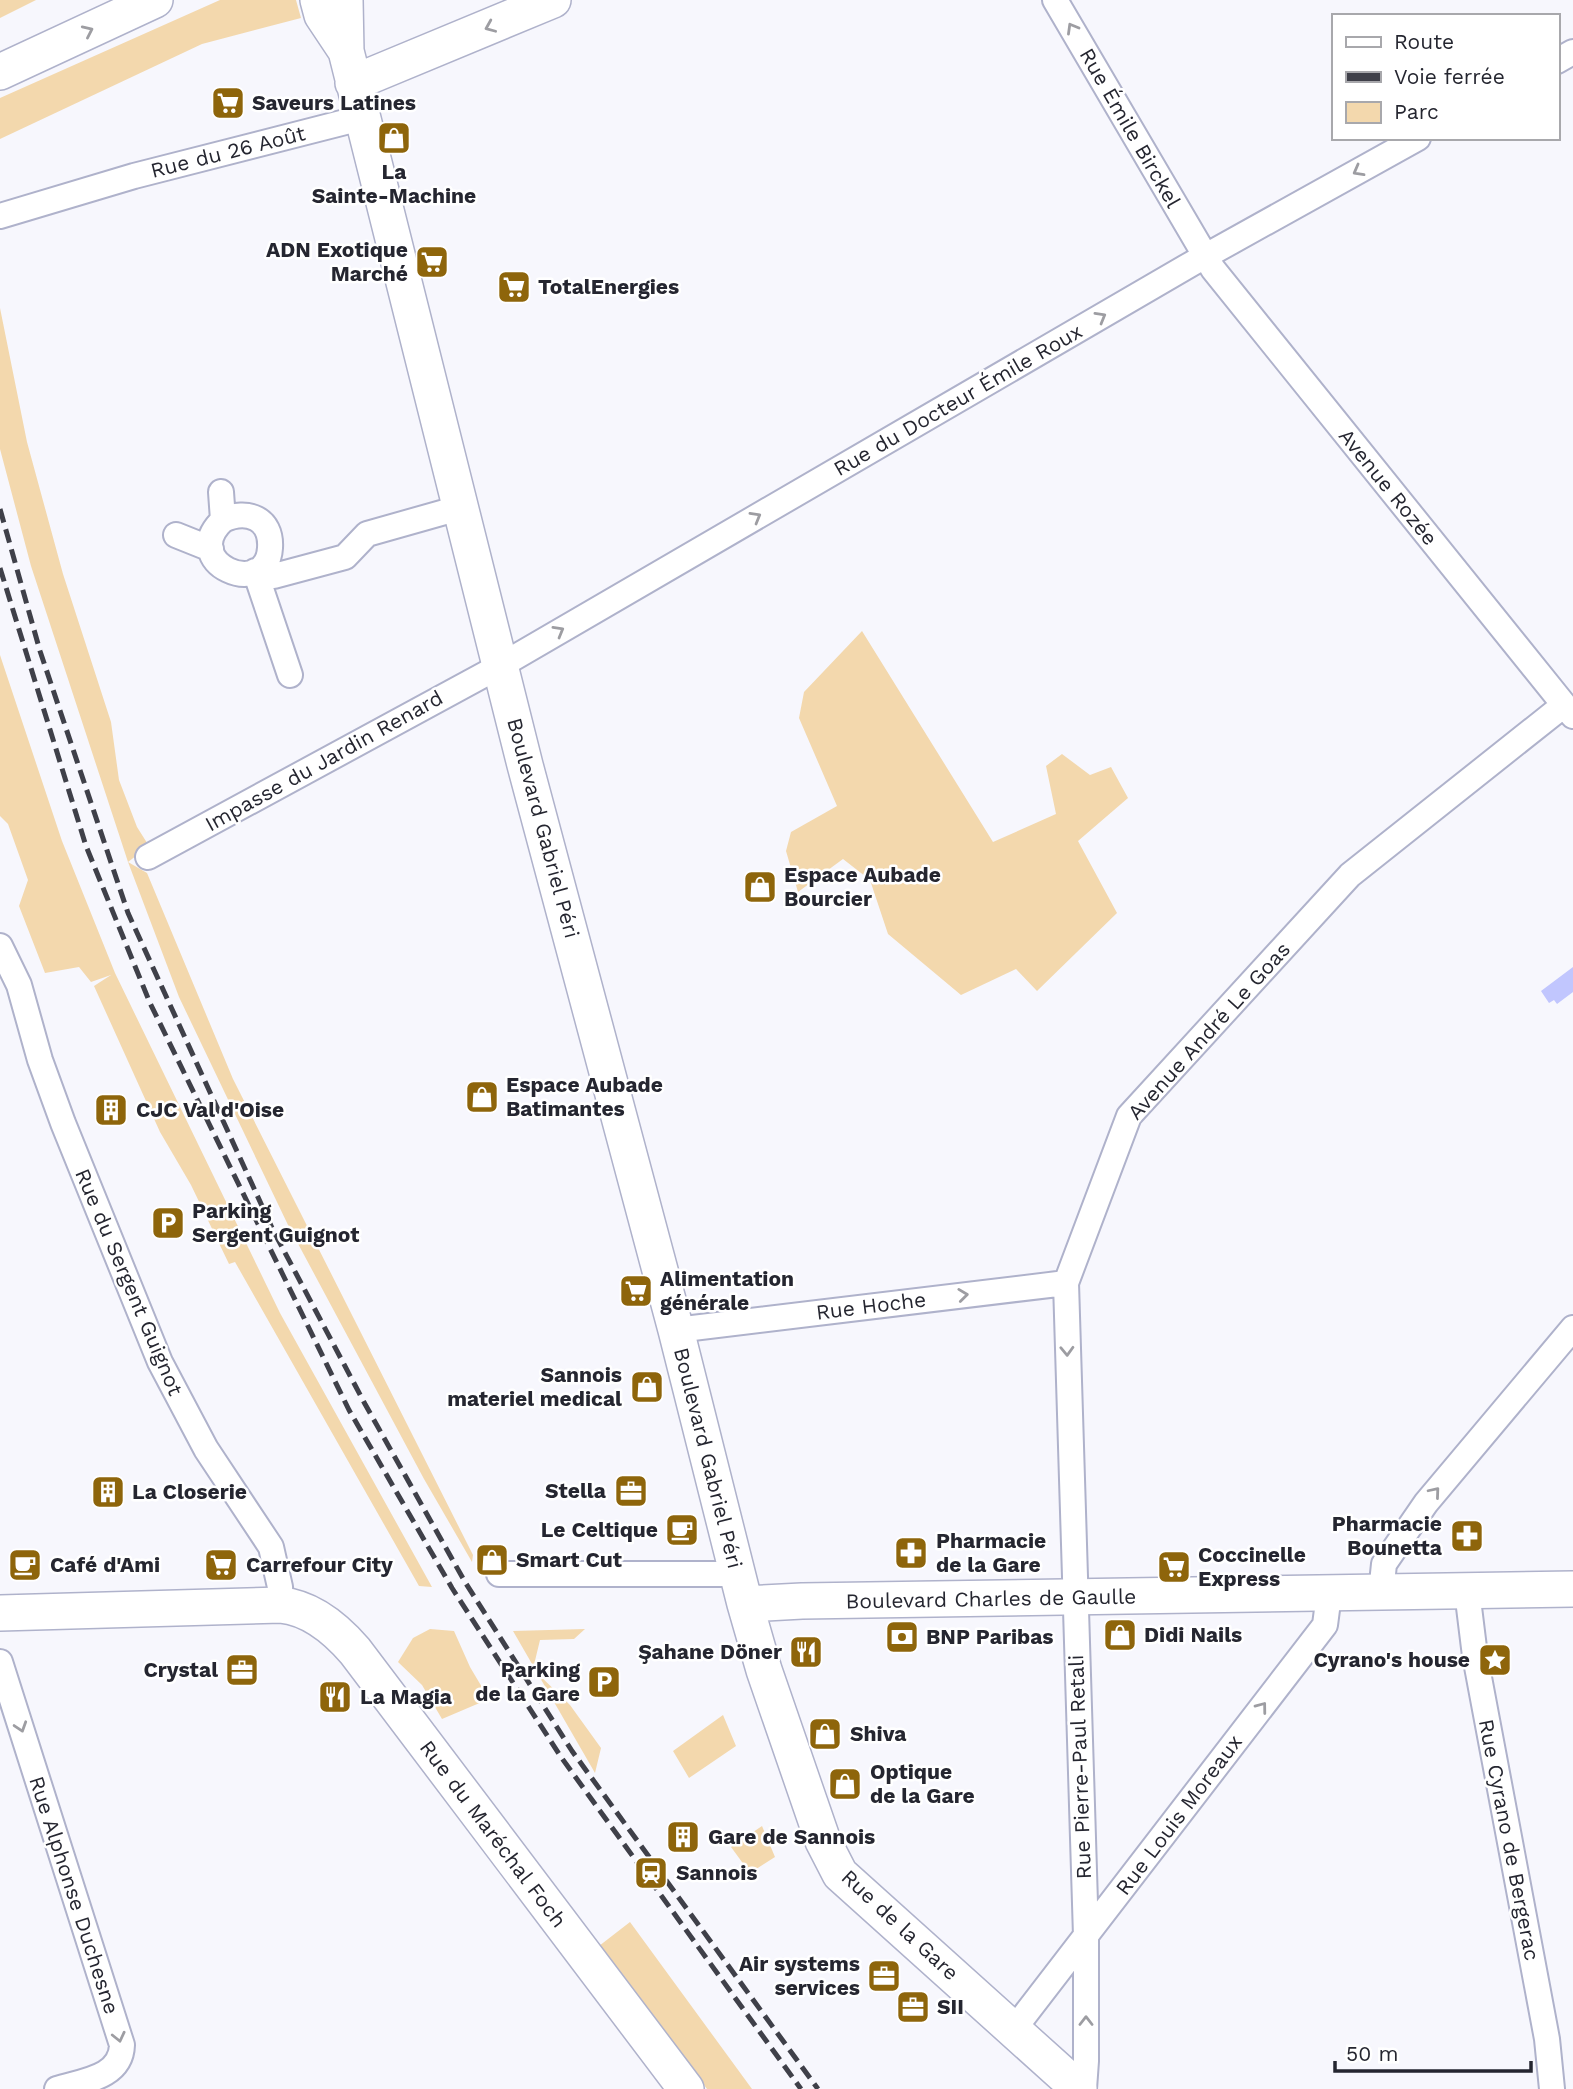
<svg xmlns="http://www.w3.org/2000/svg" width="1573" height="2089" viewBox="0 0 1573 2089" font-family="'Work Sans',sans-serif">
	<rect width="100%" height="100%" fill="#f7f7fd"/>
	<path fill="#f3d8ad" d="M0 0H36L0 18Z
		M220 0H296L301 18 202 44 0 139V98Z
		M0 308 27 442 63 574 111 722 119 780 137 827 149 846 128 862 147 873 233 1079 473 1555 472 1562 424 1479 288 1225 179 997 128 862 31 566 0 449Z
		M862 631 993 842 1056 814 1046 766 1062 754 1090 775 1111 767 1128 798 1078 841 1117 913 1037 991 1016 969 961 995 888 934 870 880 843 859 798 892 786 851 791 832 837 806 799 718 804 692Z
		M0 655 62 841 115 973 280 1313 432 1587 419 1586 235 1262 229 1264 191 1185 160 1132 94 986 111 975 91 982 79 967 45 973 19 906 28 880 8 824 0 816Z
		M430 1629 454 1631 470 1667 489 1699 442 1719 422 1685 398 1662 413 1638Z
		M585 1629 574 1639 540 1640 533 1669 570 1705 601 1748 595 1773 513 1631Z
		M723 1715 736 1746 689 1778 673 1751Z
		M762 1826 775 1857 750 1873 731 1847Z
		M630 1922 752 2089H707L599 1946Z"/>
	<path fill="#c1c6fe" d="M1573 967V992L1557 1004 1554 1000 1549 1003 1541 991Z"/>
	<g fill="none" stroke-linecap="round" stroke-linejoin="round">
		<defs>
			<path id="street" d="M1055 0 1213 269 1573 716
				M1557 61 1573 52
				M0 216 134 176 361 118
				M221 492 223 520C177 563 267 601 270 548 272 518 247 509 223 520
				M176 535 211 549
				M255 571 274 576 345 557 367 534 459 508
				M255 571 290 675
				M148 857 500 666 1193 263 1418 138
				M0 946 19 985 40 1060 63 1123 160 1362 206 1449 271 1547 280 1587 281 1605
				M676 1330 1066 1283
				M499 1574H738
				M1467 1591 1475 1656 1547 2039 1552 2089
				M1381 1593 1384 1564 1426 1503 1573 1328
				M0 1662 122 2045C121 2078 83 2081 57 2089
				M1014 2029 1325 1625 1329 1594
				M1084 2089 1086 2061V1936L1066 1283 1129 1116 1350 875 1564 705"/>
			<path id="secondary" d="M318 0 322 15 346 51
				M345 0 346 51 525 765 676 1330 745 1604 764 1670 823 1841 840 1874 1079 2089
				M0 72 155 0
				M353 83 553 0
				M745 1604 802 1601 1573 1589
				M0 1613 281 1605C311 1608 336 1629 355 1651L686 2089"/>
		</defs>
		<use href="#street" stroke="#afb2cb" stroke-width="28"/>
		<use href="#secondary" stroke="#afb2cb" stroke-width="38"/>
		<use href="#street" stroke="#fff" stroke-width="24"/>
		<use href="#secondary" stroke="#fff" stroke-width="35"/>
		<path stroke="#3f4049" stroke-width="5" stroke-dasharray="14 7" stroke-linecap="butt" d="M0 509 40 651 128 913 273 1230 365 1404 465 1582 572 1751 818 2089
			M0 568 86 846 150 1003 349 1410 452 1588 561 1757 801 2089"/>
	</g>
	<defs><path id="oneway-chevron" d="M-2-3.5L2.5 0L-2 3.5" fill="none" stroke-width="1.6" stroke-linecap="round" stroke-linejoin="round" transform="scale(1.75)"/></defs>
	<g stroke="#9d9da2">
		<use href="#oneway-chevron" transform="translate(490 27) rotate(157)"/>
		<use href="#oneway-chevron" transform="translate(1072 28) rotate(-120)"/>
		<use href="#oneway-chevron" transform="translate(88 31) rotate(-25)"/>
		<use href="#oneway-chevron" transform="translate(1358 171) rotate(151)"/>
		<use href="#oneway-chevron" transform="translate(1101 317) rotate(-30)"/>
		<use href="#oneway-chevron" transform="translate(756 517) rotate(-30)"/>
		<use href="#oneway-chevron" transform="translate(559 631) rotate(-30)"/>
		<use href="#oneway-chevron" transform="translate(963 1295) rotate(-7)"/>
		<use href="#oneway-chevron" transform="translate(1067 1351) rotate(88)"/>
		<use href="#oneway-chevron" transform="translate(1435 1492) rotate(-50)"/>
		<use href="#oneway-chevron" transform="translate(1262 1707) rotate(-53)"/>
		<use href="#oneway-chevron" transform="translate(21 1727) rotate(72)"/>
		<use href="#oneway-chevron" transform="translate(1086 2021) rotate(-90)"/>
		<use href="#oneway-chevron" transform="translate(119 2037) rotate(77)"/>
	</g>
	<defs>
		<symbol id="supermarket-square" viewBox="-11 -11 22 22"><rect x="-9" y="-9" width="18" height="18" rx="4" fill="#8e650b" stroke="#fff"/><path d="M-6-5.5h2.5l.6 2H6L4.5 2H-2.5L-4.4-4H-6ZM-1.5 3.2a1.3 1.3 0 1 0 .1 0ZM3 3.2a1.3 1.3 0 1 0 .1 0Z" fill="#fff"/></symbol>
		<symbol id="shop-square" viewBox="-11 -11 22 22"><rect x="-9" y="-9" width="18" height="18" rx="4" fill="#8e650b" stroke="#fff"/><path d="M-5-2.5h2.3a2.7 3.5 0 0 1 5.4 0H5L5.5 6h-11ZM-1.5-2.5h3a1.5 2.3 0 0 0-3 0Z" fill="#fff"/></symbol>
		<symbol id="building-square" viewBox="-11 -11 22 22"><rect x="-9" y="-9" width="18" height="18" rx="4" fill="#8e650b" stroke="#fff"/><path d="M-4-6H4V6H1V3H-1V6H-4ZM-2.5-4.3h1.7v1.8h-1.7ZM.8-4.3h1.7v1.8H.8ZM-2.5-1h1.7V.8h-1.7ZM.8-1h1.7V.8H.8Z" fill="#fff"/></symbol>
		<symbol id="parking-square" viewBox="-11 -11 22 22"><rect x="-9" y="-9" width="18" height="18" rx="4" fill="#8e650b" stroke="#fff"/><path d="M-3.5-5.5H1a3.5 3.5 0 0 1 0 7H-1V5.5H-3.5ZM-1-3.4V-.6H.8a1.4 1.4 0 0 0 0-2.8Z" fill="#fff"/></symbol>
		<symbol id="office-square" viewBox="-11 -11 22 22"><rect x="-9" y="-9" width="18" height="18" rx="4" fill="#8e650b" stroke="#fff"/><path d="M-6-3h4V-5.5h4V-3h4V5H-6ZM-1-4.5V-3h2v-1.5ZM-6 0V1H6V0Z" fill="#fff"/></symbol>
		<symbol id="cafe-square" viewBox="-11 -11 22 22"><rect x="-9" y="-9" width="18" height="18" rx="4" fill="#8e650b" stroke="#fff"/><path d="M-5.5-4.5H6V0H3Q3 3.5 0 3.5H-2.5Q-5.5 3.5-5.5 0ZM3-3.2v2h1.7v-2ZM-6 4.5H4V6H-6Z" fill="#fff"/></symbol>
		<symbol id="pharmacy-square" viewBox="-11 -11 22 22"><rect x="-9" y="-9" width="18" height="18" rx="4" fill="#8e650b" stroke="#fff"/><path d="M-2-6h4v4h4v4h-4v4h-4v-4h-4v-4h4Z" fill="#fff"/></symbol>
		<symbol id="bank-square" viewBox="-11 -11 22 22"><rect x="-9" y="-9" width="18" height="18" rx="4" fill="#8e650b" stroke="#fff"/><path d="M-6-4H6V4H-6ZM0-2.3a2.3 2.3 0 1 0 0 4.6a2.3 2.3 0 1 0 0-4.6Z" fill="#fff"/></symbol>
		<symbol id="restaurant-square" viewBox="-11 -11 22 22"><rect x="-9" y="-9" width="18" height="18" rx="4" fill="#8e650b" stroke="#fff"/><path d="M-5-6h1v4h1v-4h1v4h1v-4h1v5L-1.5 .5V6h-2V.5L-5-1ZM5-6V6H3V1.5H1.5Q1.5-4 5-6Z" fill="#fff"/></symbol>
		<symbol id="sight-square" viewBox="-11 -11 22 22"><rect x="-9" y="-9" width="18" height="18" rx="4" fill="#8e650b" stroke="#fff"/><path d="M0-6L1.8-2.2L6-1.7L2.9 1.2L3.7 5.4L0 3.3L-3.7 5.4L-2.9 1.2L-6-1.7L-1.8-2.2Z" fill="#fff"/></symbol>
		<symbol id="station-square" viewBox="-11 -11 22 22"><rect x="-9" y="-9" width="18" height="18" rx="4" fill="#8e650b" stroke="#fff"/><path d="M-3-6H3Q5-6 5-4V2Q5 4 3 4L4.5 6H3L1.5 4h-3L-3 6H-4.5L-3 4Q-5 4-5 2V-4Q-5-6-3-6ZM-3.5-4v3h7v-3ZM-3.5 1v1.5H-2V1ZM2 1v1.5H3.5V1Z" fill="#fff"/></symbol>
	</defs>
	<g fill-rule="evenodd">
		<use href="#supermarket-square" x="209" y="84" width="38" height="38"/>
		<use href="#shop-square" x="375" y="119" width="38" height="38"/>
		<use href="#supermarket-square" x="413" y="243" width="38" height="38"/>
		<use href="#supermarket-square" x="495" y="268" width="38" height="38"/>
		<use href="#shop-square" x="741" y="868" width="38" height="38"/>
		<use href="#shop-square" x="463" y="1078" width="38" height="38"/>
		<use href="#building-square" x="92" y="1091" width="38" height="38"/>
		<use href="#parking-square" x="149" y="1204" width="38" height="38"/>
		<use href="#supermarket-square" x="617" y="1272" width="38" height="38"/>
		<use href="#shop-square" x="628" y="1368" width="38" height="38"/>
		<use href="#office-square" x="612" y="1472" width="38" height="38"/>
		<use href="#building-square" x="89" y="1473" width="38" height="38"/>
		<use href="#cafe-square" x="663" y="1511" width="38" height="38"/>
		<use href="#pharmacy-square" x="1448" y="1517" width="38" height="38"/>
		<use href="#pharmacy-square" x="892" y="1534" width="38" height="38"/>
		<use href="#shop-square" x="473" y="1541" width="38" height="38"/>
		<use href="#cafe-square" x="6" y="1546" width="38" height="38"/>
		<use href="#supermarket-square" x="202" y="1546" width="38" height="38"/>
		<use href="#supermarket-square" x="1155" y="1548" width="38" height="38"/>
		<use href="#shop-square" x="1101" y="1616" width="38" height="38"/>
		<use href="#bank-square" x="883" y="1618" width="38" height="38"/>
		<use href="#restaurant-square" x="787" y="1633" width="38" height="38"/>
		<use href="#sight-square" x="1476" y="1641" width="38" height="38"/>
		<use href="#office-square" x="223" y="1651" width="38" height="38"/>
		<use href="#parking-square" x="585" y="1663" width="38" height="38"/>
		<use href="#restaurant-square" x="316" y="1678" width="38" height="38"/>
		<use href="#shop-square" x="806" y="1715" width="38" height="38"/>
		<use href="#shop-square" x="826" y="1765" width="38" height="38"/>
		<use href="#building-square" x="664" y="1818" width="38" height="38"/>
		<use href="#station-square" x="632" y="1854" width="38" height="38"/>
		<use href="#office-square" x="865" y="1957" width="38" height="38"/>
		<use href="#office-square" x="894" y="1988" width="38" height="38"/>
	</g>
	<g text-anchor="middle" stroke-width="5" stroke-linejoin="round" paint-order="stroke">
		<g font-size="21" font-weight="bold" fill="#252630" stroke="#fff" text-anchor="start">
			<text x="252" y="110">Saveurs Latines</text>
			<text x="394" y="179" text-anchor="middle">La<tspan x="394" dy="24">Sainte-Machine</tspan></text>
			<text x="408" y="257" text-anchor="end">ADN Exotique<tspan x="408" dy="24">Marché</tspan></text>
			<text x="538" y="294">TotalEnergies</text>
			<text x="784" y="882">Espace Aubade<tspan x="784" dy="24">Bourcier</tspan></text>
			<text x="506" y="1092">Espace Aubade<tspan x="506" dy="24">Batimantes</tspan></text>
			<text x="136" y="1117">CJC Val d'Oise</text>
			<text x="192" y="1218">Parking<tspan x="192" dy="24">Sergent Guignot</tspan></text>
			<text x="660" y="1286">Alimentation<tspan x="660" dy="24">générale</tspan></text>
			<text x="622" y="1382" text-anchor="end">Sannois<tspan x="622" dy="24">materiel medical</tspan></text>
			<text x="606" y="1498" text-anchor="end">Stella</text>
			<text x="132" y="1499">La Closerie</text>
			<text x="1442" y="1531" text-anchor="end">Pharmacie<tspan x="1442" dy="24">Bounetta</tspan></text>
			<text x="658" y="1537" text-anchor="end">Le Celtique</text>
			<text x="936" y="1548">Pharmacie<tspan x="936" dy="24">de la Gare</tspan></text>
			<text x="1198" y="1562">Coccinelle<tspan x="1198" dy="24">Express</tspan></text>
			<text x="516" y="1567">Smart Cut</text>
			<text x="50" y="1572">Café d'Ami</text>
			<text x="246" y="1572">Carrefour City</text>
			<text x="1144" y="1642">Didi Nails</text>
			<text x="926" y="1644">BNP Paribas</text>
			<text x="782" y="1659" text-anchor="end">Şahane Döner</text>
			<text x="1470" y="1667" text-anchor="end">Cyrano's house</text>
			<text x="218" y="1677" text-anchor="end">Crystal</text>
			<text x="580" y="1677" text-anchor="end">Parking<tspan x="580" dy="24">de la Gare</tspan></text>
			<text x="360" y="1704">La Magia</text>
			<text x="850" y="1741">Shiva</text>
			<text x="870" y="1779">Optique<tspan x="870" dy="24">de la Gare</tspan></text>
			<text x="708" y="1844">Gare de Sannois</text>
			<text x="676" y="1880">Sannois</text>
			<text x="860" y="1971" text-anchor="end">Air systems<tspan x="860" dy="24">services</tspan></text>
			<text x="937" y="2014">SII</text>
		</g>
		<g font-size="21" fill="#252630" stroke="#fff">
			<text transform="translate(1130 128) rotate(60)" y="7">Rue Émile Birckel</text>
			<text transform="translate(228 152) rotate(-14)" y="7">Rue du 26 Août</text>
			<text transform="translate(958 400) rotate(-30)" y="7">Rue du Docteur Émile Roux</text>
			<text transform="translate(1388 487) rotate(51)" y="7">Avenue Rozée</text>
			<text transform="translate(324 761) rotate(-29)" y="7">Impasse du Jardin Renard</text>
			<text transform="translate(543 828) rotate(75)" y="7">Boulevard Gabriel Péri</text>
			<text transform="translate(1209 1031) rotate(-48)" y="7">Avenue André Le Goas</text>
			<text transform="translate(129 1282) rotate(67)" y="7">Rue du Sergent Guignot</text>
			<text transform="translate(871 1306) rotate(-7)" y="7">Rue Hoche</text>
			<text transform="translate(708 1458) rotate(76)" y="7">Boulevard Gabriel Péri</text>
			<text transform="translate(991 1599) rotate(-1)" y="7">Boulevard Charles de Gaulle</text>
			<text transform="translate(1080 1767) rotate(-92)" y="7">Rue Pierre-Paul Retali</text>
			<text transform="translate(1179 1815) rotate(-53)" y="7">Rue Louis Moreaux</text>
			<text transform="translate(493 1834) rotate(53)" y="7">Rue du Maréchal Foch</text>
			<text transform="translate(1509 1840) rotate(79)" y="7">Rue Cyrano de Bergerac</text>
			<text transform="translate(74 1895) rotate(72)" y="7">Rue Alphonse Duchesne</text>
			<text transform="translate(900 1925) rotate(43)" y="7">Rue de la Gare</text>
		</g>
	</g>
	<rect x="1332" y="14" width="228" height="126" fill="#ffffff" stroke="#a8a8ac" stroke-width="2"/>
	<rect x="1346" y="37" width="35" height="10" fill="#ffffff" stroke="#a8a8ac" stroke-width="2"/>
	<text x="1394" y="49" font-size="21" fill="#252630">Route</text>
	<rect x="1346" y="72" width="35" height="10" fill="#3f4049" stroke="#a8a8ac" stroke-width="2"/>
	<text x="1394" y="84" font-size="21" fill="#252630">Voie ferrée</text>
	<rect x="1346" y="102" width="35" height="21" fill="#f3d8ad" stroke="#a8a8ac" stroke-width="2"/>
	<text x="1394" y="119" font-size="21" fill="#252630">Parc</text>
	<path d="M1335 2061v10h196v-10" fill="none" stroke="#252630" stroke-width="3.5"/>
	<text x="1346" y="2061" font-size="21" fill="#252630" stroke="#ffffff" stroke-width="5" paint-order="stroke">50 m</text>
</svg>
